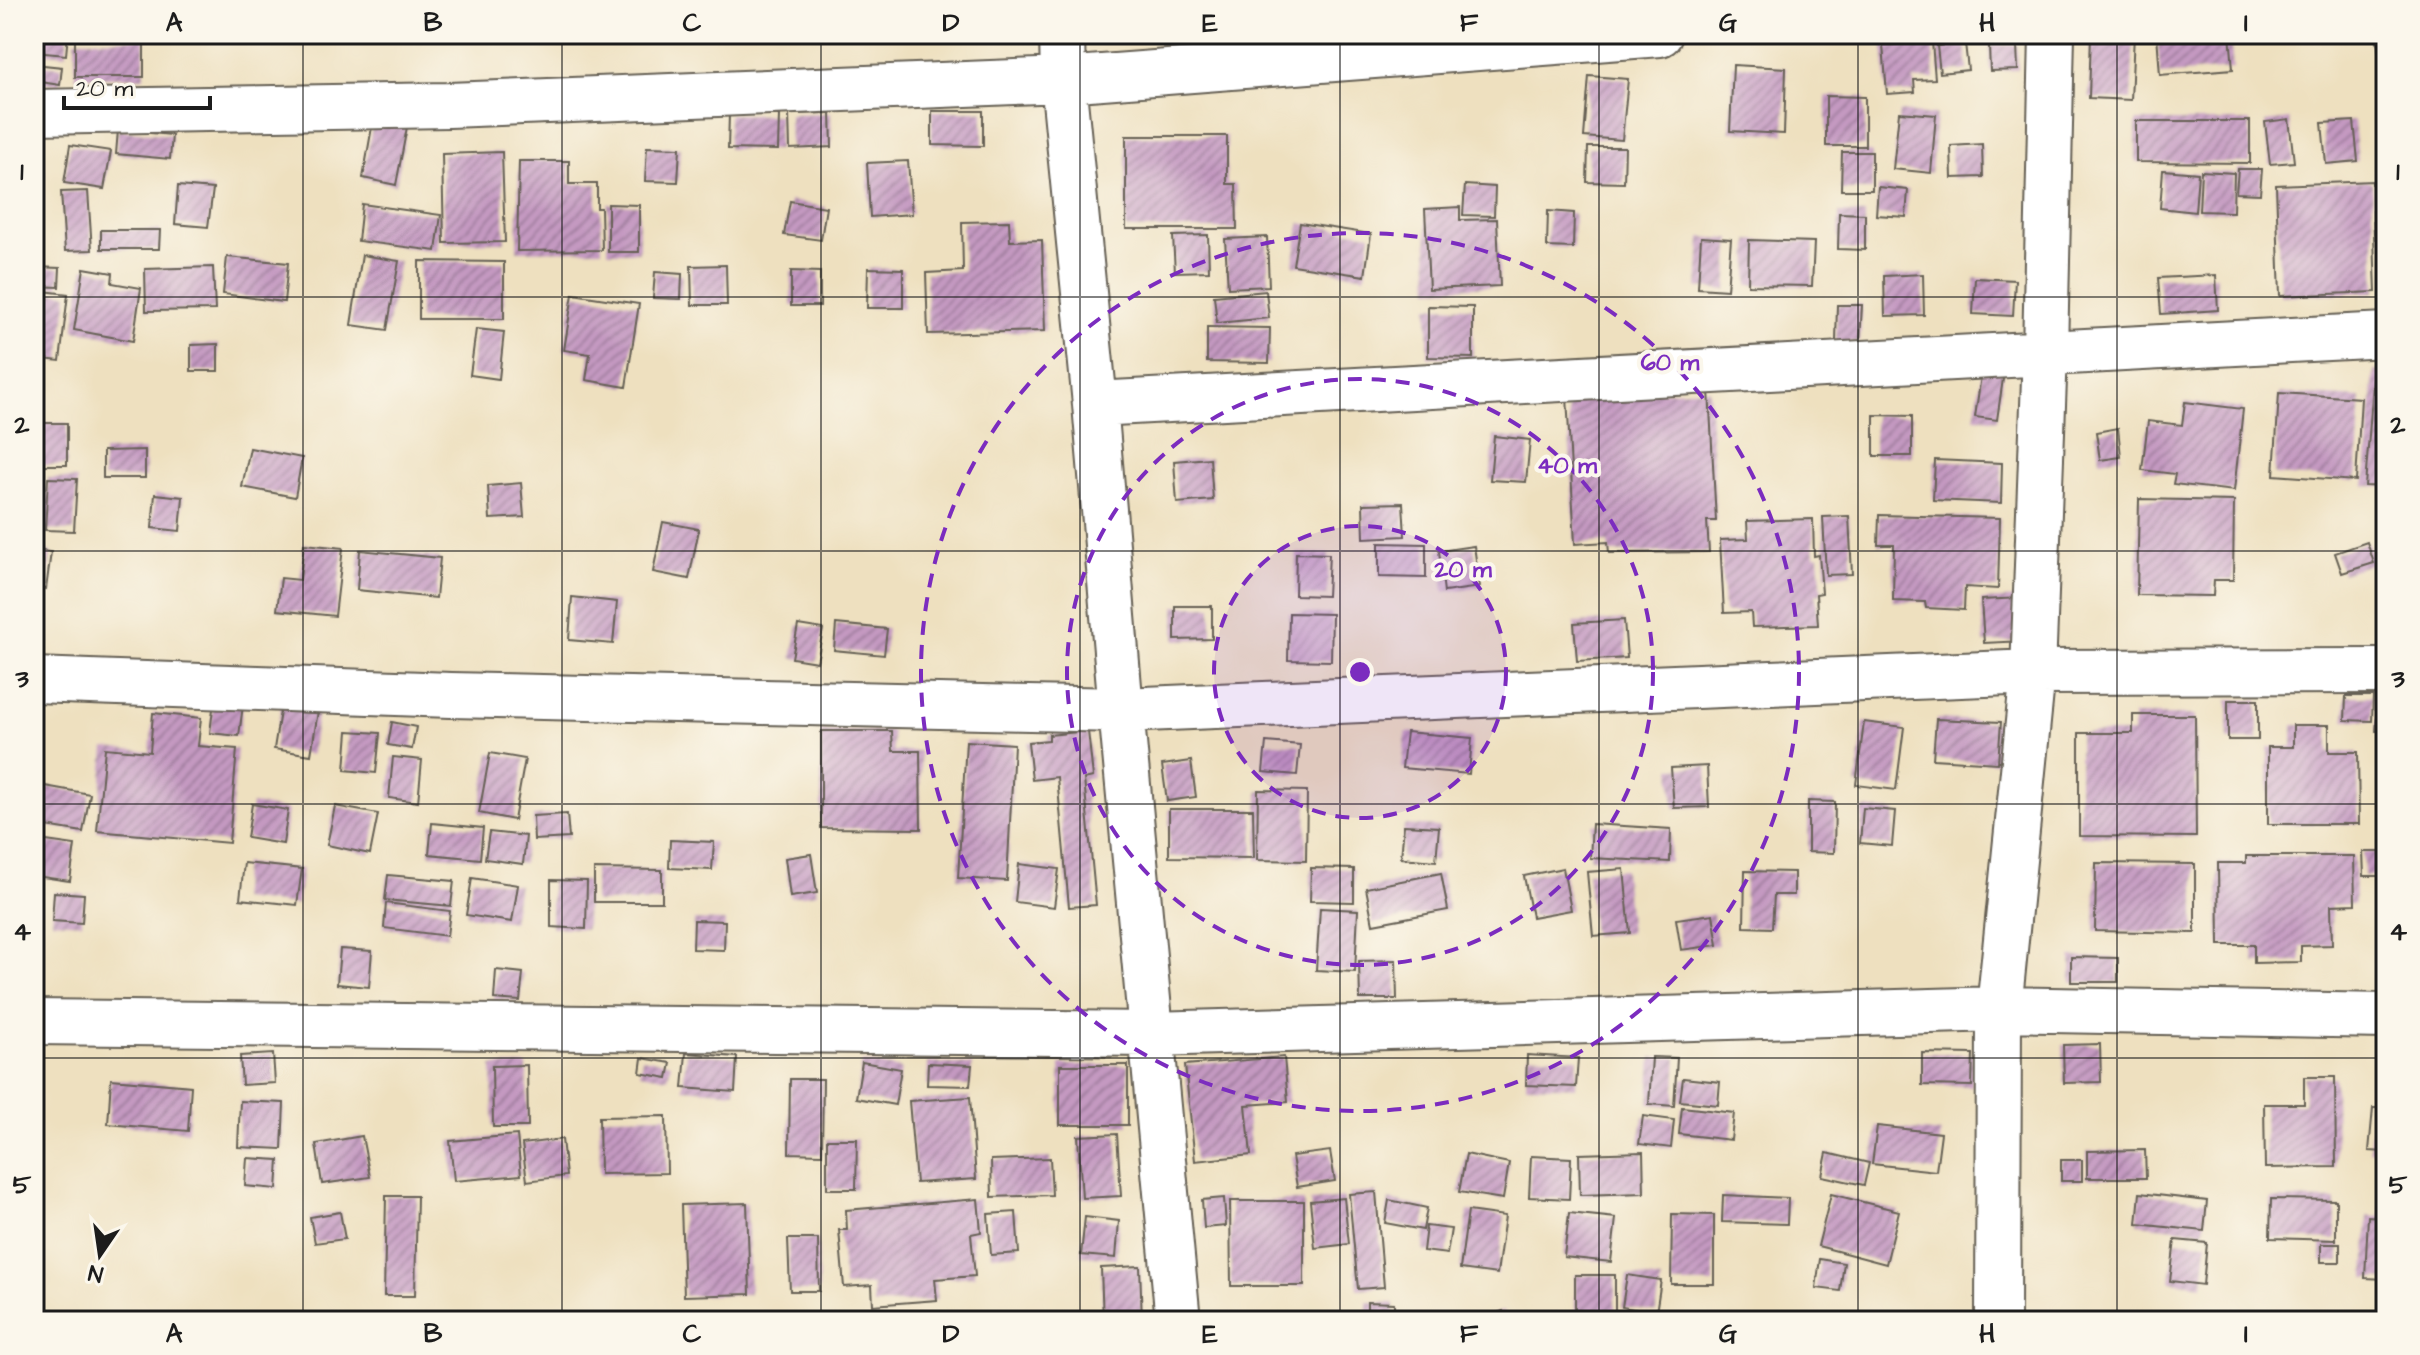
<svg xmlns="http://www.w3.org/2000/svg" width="2420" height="1355" viewBox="0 0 2420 1355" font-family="'Architects Daughter',sans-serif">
	<defs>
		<pattern id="building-hatch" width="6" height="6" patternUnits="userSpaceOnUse" patternTransform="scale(2)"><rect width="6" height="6" fill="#c499c1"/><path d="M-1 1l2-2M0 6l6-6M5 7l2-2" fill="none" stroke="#9e7c9c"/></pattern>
	</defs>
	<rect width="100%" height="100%" fill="#fbf7ec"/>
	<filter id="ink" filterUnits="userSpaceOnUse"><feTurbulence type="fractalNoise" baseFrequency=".0125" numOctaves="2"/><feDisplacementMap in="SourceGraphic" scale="16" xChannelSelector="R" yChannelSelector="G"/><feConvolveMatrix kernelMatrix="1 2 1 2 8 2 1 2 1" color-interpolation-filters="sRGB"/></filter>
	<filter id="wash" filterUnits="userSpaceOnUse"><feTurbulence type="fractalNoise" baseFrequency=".006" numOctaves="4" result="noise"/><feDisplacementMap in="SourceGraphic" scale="32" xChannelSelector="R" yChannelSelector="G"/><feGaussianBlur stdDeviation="1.8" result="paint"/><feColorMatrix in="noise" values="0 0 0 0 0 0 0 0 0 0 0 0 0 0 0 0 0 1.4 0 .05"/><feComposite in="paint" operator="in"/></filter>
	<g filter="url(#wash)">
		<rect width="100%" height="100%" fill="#eee0bf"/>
		<g id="blocks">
			<path fill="url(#building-hatch)" d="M34 34H68L66 55 34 52Z
				M2091 34H2134L2131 100 2089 98Z
				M2157 34H2230L2233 69 2160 75Z
				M144 39V77H75V40Z
				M2386 39V83H2384L2377 41Z
				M1932 42 1935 79 1914 80 1915 92 1887 94 1883 45Z
				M1965 43 1968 70 1940 73 1937 46Z
				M2017 45 2018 70 1990 71 1989 46Z
				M34 64 62 67 60 85 34 81Z
				M1733 65 1786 68 1784 134 1730 131Z
				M1589 76 1628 79 1622 140 1584 137Z
				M1826 96 1865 97V146H1826Z
				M932 111H983V146L932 145Z
				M1899 112 1936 115 1931 173 1893 169Z
				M831 113 832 147 790 149 789 114Z
				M729 114 779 115 778 150 728 149Z
				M2289 119 2294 162 2270 164 2265 122Z
				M373 121 407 127 396 185 363 178Z
				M2136 121H2250V163L2136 162Z
				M2354 121 2358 161 2326 164 2322 123Z
				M118 130 172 135 170 159 116 154Z
				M1126 136H1227V184H1236L1237 229H1126Z
				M1982 144 1983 177 1952 178 1951 146Z
				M70 145 111 151 104 189 64 183Z
				M647 147 680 148 678 182 645 181Z
				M1588 147H1625L1624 183 1587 182Z
				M502 152 505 242 444 243 442 154Z
				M1842 152H1872V190H1841Z
				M519 161H569V184H597V208H601L602 250 517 251Z
				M908 161 912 214 870 217 867 163Z
				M34 169 45 170 42 196 34 195Z
				M2238 169H2262L2260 194 2236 193Z
				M2163 170 2198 173 2195 212 2160 208Z
				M2201 171 2234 173 2233 212 2199 211Z
				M2372 181 2376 292 2280 296 2276 185Z
				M1465 185 1495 187 1494 216 1463 215Z
				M178 186 213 189 208 227 175 224Z
				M1878 187 1908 190 1906 217 1876 215Z
				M88 191 92 250 65 251 61 192Z
				M790 201 826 207 821 240 784 235Z
				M362 204 441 215 436 251 358 241Z
				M608 204 639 205V252H608Z
				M1460 207V220L1497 219 1500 286 1429 289 1425 209Z
				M1548 211 1574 213 1573 248 1547 247Z
				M1839 213 1865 214V250L1838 249Z
				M1009 221 1010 241 1042 240 1045 331 928 334 926 273 963 271 962 222Z
				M1300 223 1371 234 1365 276 1293 265Z
				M101 230H160L159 249H101Z
				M1208 235 1209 271 1175 272 1173 236Z
				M1267 237 1269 286 1228 288 1225 239Z
				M1701 237 1731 239 1727 290 1698 288Z
				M1749 240 1814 242 1812 286 1748 285Z
				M362 255 399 261 387 330 351 325Z
				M227 257 288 263 284 302 223 294Z
				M419 261 504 262V319H419Z
				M726 265 727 305H692L691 266Z
				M34 267 60 268 59 287 34 286Z
				M213 267 215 310 146 311 145 269Z
				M84 268 113 273 112 283 141 288 133 341 74 330Z
				M868 268 903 269V308H867Z
				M791 271 820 272V306H791Z
				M655 272 682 274 681 299 653 298Z
				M1923 274 1924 315 1885 316 1884 276Z
				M2216 275 2218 310 2161 314 2158 278Z
				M1975 278 2015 280 2013 316 1973 314Z
				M34 290 68 294 60 361 34 358Z
				M1266 291 1269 318 1217 323 1214 296Z
				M573 294 639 304 626 387 586 380 590 354 564 350Z
				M1837 305H1862L1860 342H1836Z
				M1428 306 1473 307V358L1428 357Z
				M1207 327 1270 328 1269 363 1207 362Z
				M476 329 504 332 499 379 470 375Z
				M218 344V371H191V345Z
				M1982 369 2004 372 1997 420 1975 417Z
				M2374 371 2386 372V487L2365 486Z
				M1709 389 1716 521H1707L1709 552 1609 553 1608 542 1575 544 1567 396Z
				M2279 393 2361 398 2356 481 2274 475Z
				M2185 402 2243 409 2234 491 2173 484 2175 474 2142 470 2148 421 2182 425Z
				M1874 415 1912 416V456H1874Z
				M34 423H67V465H34Z
				M2118 428 2121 457 2100 460 2096 432Z
				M1494 436 1530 440 1526 482 1490 480Z
				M250 448 302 458 295 497 242 487Z
				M145 450V478H103V451Z
				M1210 458 1213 500 1177 503 1174 461Z
				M1935 460 2002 463 2001 503 1933 500Z
				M48 478 77 479 74 531 45 530Z
				M521 483 524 517 490 519 488 486Z
				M155 494 183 497 180 531 152 528Z
				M2139 499 2234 501 2233 580H2214L2213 596 2137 595Z
				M1403 503 1405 536 1364 538 1363 504Z
				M1879 515 2000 518 1998 589 1965 587 1964 610 1926 608 1925 602 1893 601 1894 545H1878Z
				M1849 516 1852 574 1826 575 1823 517Z
				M1813 519 1814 556 1819 555 1822 593 1816 594 1818 625 1752 627 1751 612 1724 613 1720 540 1748 539 1747 521Z
				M663 522 699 529 689 579 653 572Z
				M2367 542 2374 563 2342 573 2335 553Z
				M1379 543 1426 544V578L1379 577Z
				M304 544 343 548 335 616 277 610 281 578 300 580Z
				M1474 546 1480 587 1444 592 1439 551Z
				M34 550 51 552 46 589 34 587Z
				M360 550 440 558 436 598 357 590Z
				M1296 553 1329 554 1327 596 1295 595Z
				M572 597 617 602 613 644 569 640Z
				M2021 598 2024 641 1984 643 1981 600Z
				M1175 606H1212V639L1175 640Z
				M1289 613 1332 614 1331 661 1288 660Z
				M1624 620 1627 658 1577 661 1574 623Z
				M836 624 887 629 884 655 834 650Z
				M798 625 823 629 817 662 792 658Z
				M2379 695 2386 696V731H2376Z
				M2346 696H2373L2372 721 2345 720Z
				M2228 700H2258V740H2228Z
				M214 701 243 705 239 736 210 733Z
				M281 705 318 711 311 755 274 749Z
				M153 713 201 718 198 746 237 749 229 843 97 831 105 748 150 752Z
				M2133 715H2195L2196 837 2079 836V733H2133Z
				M1936 719 2001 722 1998 763 1933 759Z
				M392 722 416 727 412 749 388 745Z
				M1864 722 1904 727 1896 790 1856 785Z
				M2293 725H2329V752H2358L2359 824H2268V747H2293Z
				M348 731 380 733 376 773 345 770Z
				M821 731H892L893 751H920L921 829 821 828Z
				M1088 731 1093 777 1084 779 1096 905 1069 907 1057 777 1032 780 1028 742 1049 740V735Z
				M1406 732 1472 738 1469 774 1402 768Z
				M966 741 1014 744 1007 881 958 878Z
				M1266 742 1300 745 1297 775 1263 772Z
				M490 753 525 759 514 820 479 813Z
				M393 757 422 760 418 802 389 798Z
				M1191 761 1196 797 1167 801 1162 765Z
				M1707 766 1709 807 1674 808 1671 768Z
				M34 784 90 794 83 832 34 824Z
				M1258 790 1307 791 1306 861 1257 860Z
				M1808 801 1835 802 1834 853 1808 852Z
				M252 804 288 810 283 844 247 838Z
				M335 806 378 814 370 854 327 845Z
				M1863 808 1895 811 1892 846 1860 843Z
				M1169 809H1253L1254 858 1169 857Z
				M567 814 569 838 534 840 533 816Z
				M432 823 483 828 480 859 429 854Z
				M1592 824 1671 829 1670 862 1590 858Z
				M1404 825 1439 827 1436 861 1401 858Z
				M489 832 526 836 523 864 485 859Z
				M39 840 75 845 70 881 35 876Z
				M670 840 714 842 712 870 669 868Z
				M2363 852H2386V876H2364Z
				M811 854 817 893 790 897 785 858Z
				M2246 856H2354L2355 904 2331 905 2332 945 2301 946V962L2254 963V945H2219L2218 863H2246Z
				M244 863 302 869 297 905 240 899Z
				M2096 863 2195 864V933L2095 931Z
				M1019 864 1059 869 1054 907 1015 902Z
				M1311 868 1354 869V902L1310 901Z
				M1563 868 1571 910 1532 917 1524 876Z
				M594 869 662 870V902H594Z
				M1624 869 1630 933 1593 936 1587 872Z
				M1745 871 1794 872V895H1774L1772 928 1744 927Z
				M1441 873 1448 910 1373 924 1366 888Z
				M388 875 454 881 451 906 385 900Z
				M472 878 518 885 512 922 466 915Z
				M551 880 587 881 586 929 551 927Z
				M54 892 84 894 82 923 52 921Z
				M386 903 450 911 447 936 384 928Z
				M1320 908 1358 910 1355 972 1316 970Z
				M1713 914 1718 945 1681 950 1676 919Z
				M694 920 725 921 724 950 693 949Z
				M340 949 372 951 369 987 337 984Z
				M2071 957 2118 958V982H2071Z
				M1396 960 1397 999H1360L1359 961Z
				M496 970 523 973 520 1001 494 999Z
				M2100 1044 2101 1082 2064 1083 2063 1045Z
				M686 1053 737 1057 735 1092 683 1088Z
				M1922 1053 1973 1054 1972 1086 1922 1085Z
				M273 1054 275 1083 242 1085 240 1056Z
				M1527 1055 1578 1058 1576 1087 1526 1085Z
				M1284 1057 1288 1102 1246 1105 1251 1155 1195 1161 1185 1065Z
				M1652 1057 1677 1058 1674 1106 1649 1104Z
				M642 1058 671 1063 668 1078 640 1073Z
				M862 1062 901 1069 895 1105 856 1098Z
				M928 1063 972 1065 970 1086 927 1085Z
				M527 1065 528 1127H493L492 1066Z
				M1060 1065H1128V1125H1060Z
				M2304 1077H2335L2336 1167 2265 1168 2264 1104H2304Z
				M1683 1078 1720 1082 1718 1105 1680 1101Z
				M111 1079 191 1086 188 1131 108 1124Z
				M790 1079H823L822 1154 789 1153Z
				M970 1097 976 1179 916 1183 909 1101Z
				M240 1101 284 1103 282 1149 238 1147Z
				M1682 1107 1734 1113 1731 1140 1679 1134Z
				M2373 1108H2386V1152L2369 1151Z
				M666 1116 667 1173 600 1174 599 1117Z
				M1643 1116 1674 1120 1671 1148 1639 1144Z
				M1877 1126 1941 1133 1936 1171 1872 1164Z
				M1117 1134 1121 1196 1082 1198 1078 1136Z
				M517 1135 521 1175 454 1181 450 1141Z
				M362 1136 370 1177 322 1184 316 1144Z
				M562 1139 566 1176 527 1181 522 1144Z
				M827 1139H857L856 1189H827Z
				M2145 1150 2146 1178H2087V1151Z
				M1330 1151 1335 1181 1297 1187 1292 1156Z
				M1643 1152 1644 1193 1580 1195 1579 1154Z
				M1827 1153 1869 1163 1864 1185 1822 1176Z
				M1466 1154 1509 1163 1503 1199 1459 1192Z
				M1531 1156 1571 1158 1569 1199 1529 1197Z
				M247 1158 279 1160 277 1189 245 1186Z
				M1050 1158 1052 1195 992 1197 991 1160Z
				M2061 1160H2082V1181H2061Z
				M1376 1192 1384 1287 1358 1289 1349 1194Z
				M2140 1193 2207 1201 2204 1231 2137 1224Z
				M1831 1194 1899 1211 1886 1264 1818 1246Z
				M1723 1195 1788 1198 1787 1224 1722 1222Z
				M386 1196H417L415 1296H384Z
				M1224 1198 1226 1226 1204 1228 1202 1200Z
				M1344 1198 1349 1244 1315 1248 1310 1201Z
				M978 1199 981 1232 971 1234 975 1276 935 1279 937 1300 873 1305 872 1285 844 1287 839 1230H847L846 1210Z
				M2271 1199 2336 1200V1240L2270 1238Z
				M2381 1199H2386V1279L2365 1278 2368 1216 2380 1217Z
				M1389 1200 1427 1208 1423 1230 1385 1223Z
				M1230 1201H1304V1286H1231Z
				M747 1203 750 1294 684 1296 681 1205Z
				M1468 1211 1505 1216 1497 1274 1460 1269Z
				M340 1212 345 1239 315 1243 310 1217Z
				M1016 1212 1019 1253 991 1255 988 1214Z
				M1569 1213 1616 1218 1611 1262 1564 1257Z
				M1672 1214 1714 1215V1284H1671Z
				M1085 1217 1119 1221 1116 1258 1081 1255Z
				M1426 1226 1451 1229 1447 1254 1423 1251Z
				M788 1239H818L819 1291H790Z
				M2175 1240 2207 1243 2203 1285 2170 1281Z
				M2321 1244H2340V1262H2321Z
				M1820 1259 1844 1263 1840 1291 1816 1288Z
				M1140 1266 1142 1321H1103L1101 1268Z
				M1575 1275H1615V1320H1575Z
				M1627 1275 1661 1280 1656 1313 1622 1307Z
				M1367 1302 1394 1303V1321H1367Z
				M1503 1311 1507 1321H1490L1489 1316Z"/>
		</g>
	</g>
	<g filter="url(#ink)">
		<use href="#blocks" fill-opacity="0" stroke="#666155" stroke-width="2"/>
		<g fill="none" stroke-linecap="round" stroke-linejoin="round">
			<defs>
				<path id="minor" d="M1062 34 1063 80 1095 404 1121 710 1178 1321
					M34 112 449 105 1063 80 1660 34
					M1095 404 2386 335
					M34 680 451 695 1121 710 2033 672 2386 671
					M34 1022 1152 1034 1999 1009 2386 1016
					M1998 1321 1999 1009 2033 672 2045 352 2052 34"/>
			</defs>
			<use href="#minor" stroke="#666155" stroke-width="48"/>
			<use href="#minor" stroke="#fff" stroke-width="44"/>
		</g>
	</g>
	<path fill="none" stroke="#1c1c1c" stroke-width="2" stroke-opacity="0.55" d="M303 34V1321M562 34V1321M821 34V1321M1080 34V1321M1340 34V1321M1599 34V1321M1858 34V1321M2117 34V1321M34 297H2386M34 551H2386M34 804H2386M34 1058H2386"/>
	<circle cx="1360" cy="672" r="146" fill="#7b2cbf" fill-opacity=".12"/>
	<g fill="none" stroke="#7b2cbf" stroke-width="4" stroke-dasharray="14 10">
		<circle cx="1360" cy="672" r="146"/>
		<circle cx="1360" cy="672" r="293"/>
		<circle cx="1360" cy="672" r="439"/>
	</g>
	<circle cx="1360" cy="672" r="12" fill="#7b2cbf" stroke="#fbf7ec" stroke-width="4"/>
	<g font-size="24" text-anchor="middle" font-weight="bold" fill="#7b2cbf" stroke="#fbf7ec" stroke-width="8" stroke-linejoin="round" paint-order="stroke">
		<text x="1670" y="370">60 m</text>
		<text x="1567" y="473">40 m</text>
		<text x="1463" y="577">20 m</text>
	</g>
	<rect width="2420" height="1355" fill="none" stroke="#fbf7ec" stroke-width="88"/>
	<g transform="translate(100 1255) rotate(193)" stroke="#fbf7ec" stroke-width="6" paint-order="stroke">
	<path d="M0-6L14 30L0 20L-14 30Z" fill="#1c1c1c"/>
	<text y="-12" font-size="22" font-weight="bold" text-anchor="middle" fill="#1c1c1c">N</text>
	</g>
	<path d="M64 96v12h146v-12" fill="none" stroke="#1c1c1c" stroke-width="4"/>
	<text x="76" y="96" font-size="24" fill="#1c1c1c" stroke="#fbf7ec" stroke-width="6" paint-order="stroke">20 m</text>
	<rect x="44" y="44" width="2332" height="1267" fill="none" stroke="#1c1c1c" stroke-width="3"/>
	<g font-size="26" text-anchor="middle" font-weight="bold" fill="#1c1c1c">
		<text x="174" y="31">A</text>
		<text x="433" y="31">B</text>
		<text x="692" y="31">C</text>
		<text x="951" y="31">D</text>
		<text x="1210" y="31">E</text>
		<text x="1469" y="31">F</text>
		<text x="1728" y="31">G</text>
		<text x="1987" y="31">H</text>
		<text x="2246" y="31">I</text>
		<text x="22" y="180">1</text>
		<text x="2398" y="180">1</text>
		<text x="22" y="433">2</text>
		<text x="2398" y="433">2</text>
		<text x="22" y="687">3</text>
		<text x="2398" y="687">3</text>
		<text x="22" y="940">4</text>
		<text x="2398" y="940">4</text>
		<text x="22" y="1193">5</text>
		<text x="2398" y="1193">5</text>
		<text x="174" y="1342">A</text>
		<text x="433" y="1342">B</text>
		<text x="692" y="1342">C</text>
		<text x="951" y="1342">D</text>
		<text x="1210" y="1342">E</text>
		<text x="1469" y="1342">F</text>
		<text x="1728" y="1342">G</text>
		<text x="1987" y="1342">H</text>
		<text x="2246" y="1342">I</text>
	</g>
</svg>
